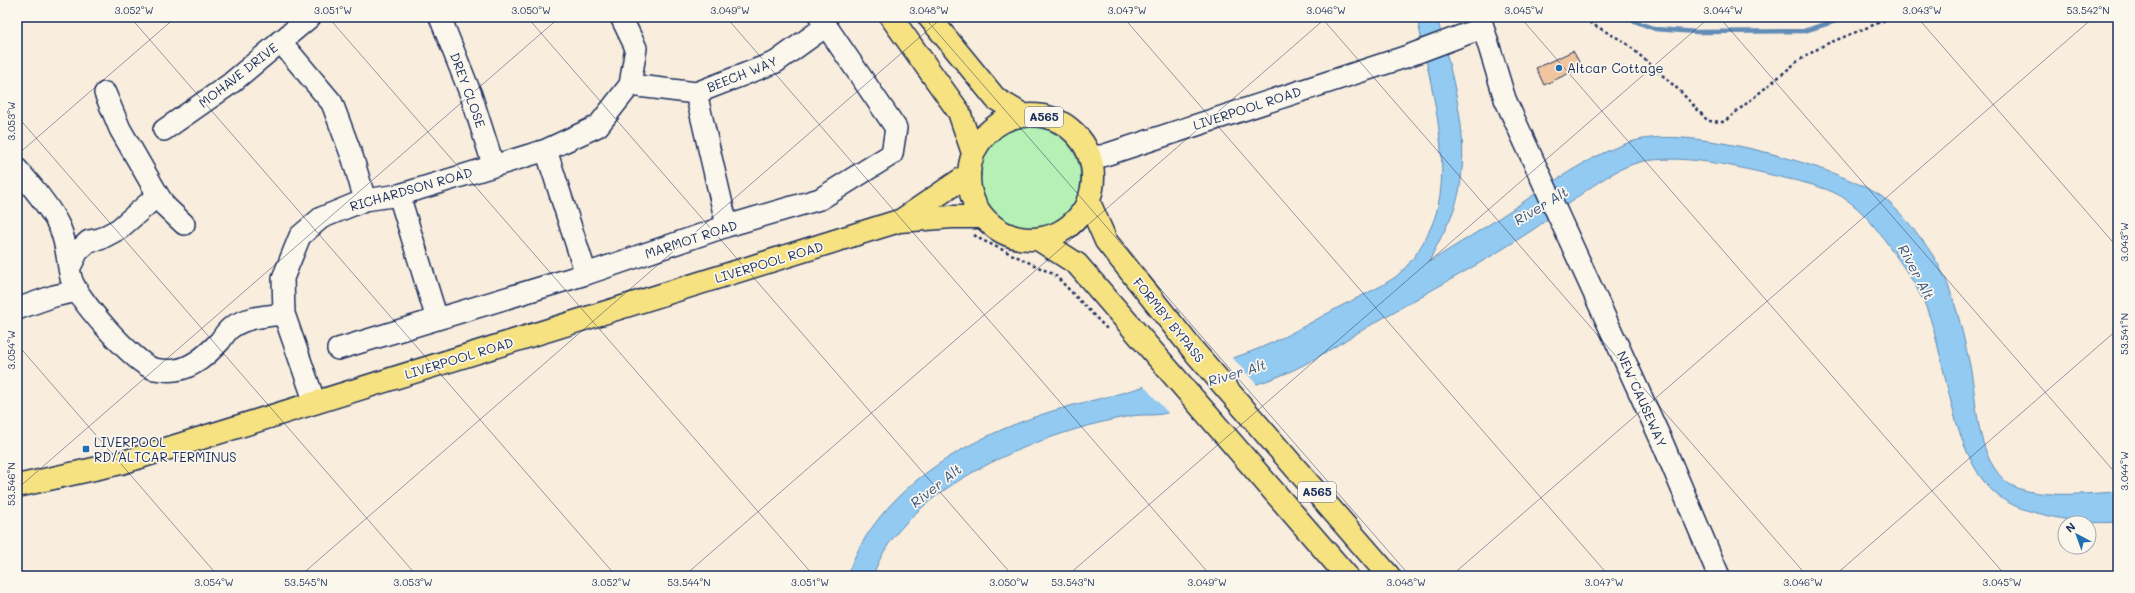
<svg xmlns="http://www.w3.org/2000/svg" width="2135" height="593" viewBox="0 0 2135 593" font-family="Mali,sans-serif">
	<rect width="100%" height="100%" fill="#f9eddd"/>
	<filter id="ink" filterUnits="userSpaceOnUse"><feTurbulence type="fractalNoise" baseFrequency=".025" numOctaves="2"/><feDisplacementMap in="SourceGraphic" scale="8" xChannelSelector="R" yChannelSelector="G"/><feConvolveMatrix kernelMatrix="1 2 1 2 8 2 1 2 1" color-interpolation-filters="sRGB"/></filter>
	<g filter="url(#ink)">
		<path fill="#b5f0b5" stroke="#68908a" d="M979 178a51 51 0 1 1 102 0a51 51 0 1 1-102 0Z"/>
		<path fill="#92caf1" stroke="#628cb6" d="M1417 17H1437C1451 74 1471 132 1459 192 1454 217 1439 239 1429 262 1456 245 1483 229 1508 212 1548 186 1588 155 1634 141 1689 125 1833 165 1881 196 1900 209 1933 251 1942 272 1955 297 1963 334 1969 361 1978 400 1974 450 2004 480 2026 501 2089 493 2118 492V522C2091 524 2068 521 2041 514 2028 511 2015 507 2004 500 1951 467 1948 361 1926 307 1917 285 1902 265 1889 246 1874 225 1857 203 1833 192 1816 185 1798 181 1780 177 1738 167 1683 153 1640 162 1607 170 1563 209 1534 229 1482 264 1425 293 1371 325 1344 340 1310 364 1282 375 1258 385 1232 391 1207 399 1193 404 1177 411 1162 414 1152 416 1141 414 1131 416 1046 431 902 486 873 576H847C878 487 970 436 1056 410 1081 402 1107 398 1132 390 1171 379 1212 366 1250 352 1282 340 1311 322 1341 306 1358 297 1378 289 1394 278 1411 266 1428 237 1435 217 1454 159 1428 76 1417 17Z"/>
		<path fill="#f9eddd" d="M1231 356 1257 385 1169 414 1143 385Z"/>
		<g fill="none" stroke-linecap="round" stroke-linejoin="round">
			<path stroke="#628cb6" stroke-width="4.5" d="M1624 17 1655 29 1697 32 1804 31 1848 17"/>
		</g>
		<path fill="#f0c59f" stroke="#1b2f5e" d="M1573 51 1582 67 1544 85 1536 68Z"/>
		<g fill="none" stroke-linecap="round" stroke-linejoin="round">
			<defs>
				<path id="minor" d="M440 17 471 95 493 164
					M1480 17 1505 99 1663 444 1719 576
					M280 41 332 103 353 159 365 200
					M630 85 696 93
					M105 93 120 129 158 195
					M164 130 230 84 310 17
					M546 150 586 274
					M1089 156H1102L1405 57 1482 28
					M17 169C31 185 51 208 60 228 67 244 67 261 71 278 76 298 134 363 154 369 160 370 169 371 175 370 193 368 208 354 220 341 223 337 227 330 232 327 247 317 266 316 284 314
					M399 195 437 319
					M727 226 696 93 776 62 826 26
					M70 267 78 251 89 241 100 239 119 229 158 195 165 206 184 224
					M17 309 54 296 77 291
					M338 349 586 274 727 226 820 199 892 154 896 128 820 17
					M315 403 284 314 283 278 300 236 321 218 365 200 399 195 546 150 598 126 630 85 636 48 621 17"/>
				<path id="major" d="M900 221 969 174
					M17 486 121 463 899 221 952 217H983"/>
				<path id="highway" d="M891 17 959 112 973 153
					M929 17 996 99 1025 116
					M969 177a62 62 0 1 1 124 0a62 62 0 1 1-124 0Z
					M1088 200 1106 241 1193 350 1389 576
					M1038 239 1077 264 1347 576"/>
			</defs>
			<use href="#minor" stroke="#1b2f5e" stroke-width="24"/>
			<use href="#major" stroke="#1b2f5e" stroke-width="25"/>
			<use href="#highway" stroke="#1b2f5e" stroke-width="25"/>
			<path stroke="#1b2f5e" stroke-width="2.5" stroke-dasharray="3 3" stroke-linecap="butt" d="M1579 17 1625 42 1680 91 1708 121 1724 122 1798 61 1824 45 1893 17
				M974 235 980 239 1055 275 1108 330"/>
			<use href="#minor" stroke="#fbf7ec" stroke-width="21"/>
			<use href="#major" stroke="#f7e281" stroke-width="22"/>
			<use href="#highway" stroke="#f7e281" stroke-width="22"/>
		</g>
	</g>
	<path fill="none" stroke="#1b2f5e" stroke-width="1" stroke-opacity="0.45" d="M130 17 616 576M328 17 814 576M527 17 1013 576M726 17 1211 576M924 17 1410 576M1123 17 1609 576M1321 17 1807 576M1520 17 2006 576M1719 17 2118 476M1917 17 2118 248M2116 17 2118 20M17 116 417 576M17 155 176 17M17 344 218 576M17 489 560 17M17 573 20 576M300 576 943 17M684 576 1327 17M1067 576 1710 17M1451 576 2094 17M1834 576 2118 329"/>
	<g fill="#1f6fb2" stroke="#fbf7ec" stroke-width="1.5">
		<circle cx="1559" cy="68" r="4"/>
		<rect x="82" y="445" width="8" height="8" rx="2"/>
	</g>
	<g text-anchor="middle" stroke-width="3.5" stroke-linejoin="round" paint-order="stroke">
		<g fill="#fbf7ec" stroke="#5e6b89" stroke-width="1">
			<rect x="1025" y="107" width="38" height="20" rx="3"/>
			<rect x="1298" y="482" width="38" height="20" rx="3"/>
		</g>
		<g font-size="12" font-weight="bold" fill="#1b2f5e">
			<text x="1044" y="121">A565</text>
			<text x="1317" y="496">A565</text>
		</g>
		<g font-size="13" fill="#1b2f5e" stroke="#fbf7ec" text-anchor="start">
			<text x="1567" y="73">Altcar Cottage</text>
			<text x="94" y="447">LIVERPOOL<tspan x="94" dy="15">RD/ALTCAR TERMINUS</tspan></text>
		</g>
		<g font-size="13" fill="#1b2f5e" stroke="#fbf7ec">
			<text transform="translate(742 74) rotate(-22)" y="5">BEECH WAY</text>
			<text transform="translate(238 75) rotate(-38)" y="5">MOHAVE DRIVE</text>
			<text transform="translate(468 90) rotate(70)" y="5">DREY CLOSE</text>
			<text transform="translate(1247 108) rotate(-18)" y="5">LIVERPOOL ROAD</text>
			<text transform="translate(411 189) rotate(-16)" y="5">RICHARDSON ROAD</text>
			<text transform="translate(691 239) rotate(-18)" y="5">MARMOT ROAD</text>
			<text transform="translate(769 262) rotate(-17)" y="5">LIVERPOOL ROAD</text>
			<text transform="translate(1169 320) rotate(51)" y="5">FORMBY BYPASS</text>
			<text transform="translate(459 358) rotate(-17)" y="5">LIVERPOOL ROAD</text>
			<text transform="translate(1642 399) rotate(66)" y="5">NEW CAUSEWAY</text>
		</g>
		<g font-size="14" font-style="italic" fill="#395683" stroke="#fbf7ec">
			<text transform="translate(1541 206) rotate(-31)" y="5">River Alt</text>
			<text transform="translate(1916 272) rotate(62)" y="5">River Alt</text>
			<text transform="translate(1237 373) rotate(-17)" y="5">River Alt</text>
			<text transform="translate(936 486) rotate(-38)" y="5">River Alt</text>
		</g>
	</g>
	<rect width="2135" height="593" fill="none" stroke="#fbf7ec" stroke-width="44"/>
	<g transform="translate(2077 535) rotate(319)"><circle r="19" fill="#fbf7ec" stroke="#a1a7b3"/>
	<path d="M0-3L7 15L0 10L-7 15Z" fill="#1f6fb2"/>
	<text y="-6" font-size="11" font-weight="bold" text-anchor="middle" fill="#1b2f5e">N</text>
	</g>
	<rect x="22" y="22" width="2091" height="549" fill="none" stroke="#1b2f5e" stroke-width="1.5"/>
	<g font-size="10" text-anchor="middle" fill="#1b2f5e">
		<text x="134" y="14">3.052°W</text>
		<text x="333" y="14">3.051°W</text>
		<text x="531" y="14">3.050°W</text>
		<text x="730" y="14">3.049°W</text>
		<text x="929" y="14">3.048°W</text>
		<text x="1127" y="14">3.047°W</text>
		<text x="1326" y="14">3.046°W</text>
		<text x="1524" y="14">3.045°W</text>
		<text x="1723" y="14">3.044°W</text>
		<text x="1922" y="14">3.043°W</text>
		<text x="2088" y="14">53.542°N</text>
		<text transform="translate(11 121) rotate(-90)" y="4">3.053°W</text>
		<text transform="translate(2124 242) rotate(-90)" y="4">3.043°W</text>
		<text transform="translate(2124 334) rotate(-90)" y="4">53.541°N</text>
		<text transform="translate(11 350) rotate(-90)" y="4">3.054°W</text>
		<text transform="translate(2124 471) rotate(-90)" y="4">3.044°W</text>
		<text transform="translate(11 484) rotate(-90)" y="4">53.546°N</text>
		<text x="214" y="586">3.054°W</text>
		<text x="306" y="586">53.545°N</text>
		<text x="413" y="586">3.053°W</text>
		<text x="611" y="586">3.052°W</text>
		<text x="689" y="586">53.544°N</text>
		<text x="810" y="586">3.051°W</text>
		<text x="1009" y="586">3.050°W</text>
		<text x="1073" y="586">53.543°N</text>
		<text x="1207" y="586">3.049°W</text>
		<text x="1406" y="586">3.048°W</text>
		<text x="1604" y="586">3.047°W</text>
		<text x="1803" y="586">3.046°W</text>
		<text x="2002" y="586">3.045°W</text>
	</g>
</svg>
